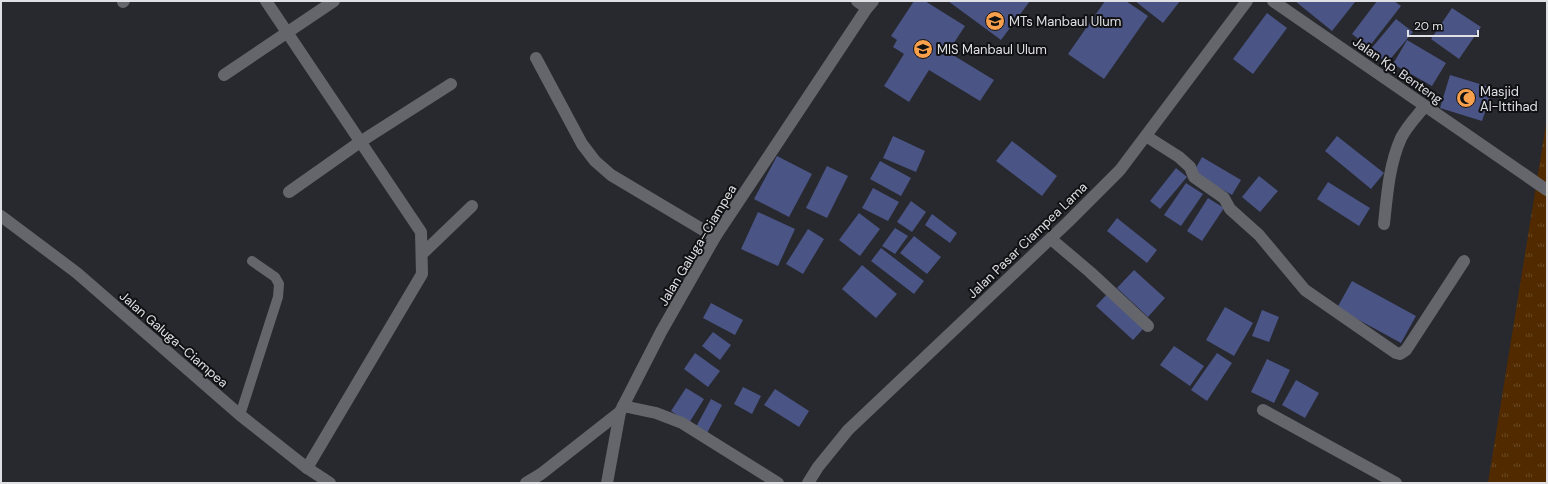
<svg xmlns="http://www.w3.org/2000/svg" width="1548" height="484" viewBox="0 0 1548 484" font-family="'DM Sans',sans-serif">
	<defs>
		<pattern id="grass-tufts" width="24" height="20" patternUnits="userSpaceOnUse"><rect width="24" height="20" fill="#512a00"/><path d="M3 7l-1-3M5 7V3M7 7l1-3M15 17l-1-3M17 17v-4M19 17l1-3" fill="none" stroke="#6a4925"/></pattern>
	</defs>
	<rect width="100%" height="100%" fill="#27292e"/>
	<path fill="url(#grass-tufts)" d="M1547 118V483H1488Z"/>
	<path fill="#4a5485" d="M914 1H925L965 26 948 52 994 80 980 101 929 70 909 102 884 86 904 54 893 47 897 40 891 36Z
		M948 1H1030L1001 40Z
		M1105 1H1126L1148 16 1104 79 1068 54Z
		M1135 1H1180L1163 23Z
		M1295 1H1353L1355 2 1332 31Z
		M1377 1H1394L1401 6 1369 47 1352 34Z
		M1452 8 1481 27 1459 59 1431 39Z
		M1267 13 1287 28 1253 74 1233 59Z
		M1396 19 1413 32 1387 63 1370 50Z
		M1407 40 1446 63 1432 86 1393 64Z
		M1450 75 1493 88 1482 121 1440 108Z
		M893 136 925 151 916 172 883 158Z
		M1337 136 1384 173 1371 189 1325 151Z
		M1012 141 1057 176 1042 196 996 161Z
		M777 156 812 174 789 217 754 199Z
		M1202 157 1241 180 1232 195 1193 173Z
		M880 161 911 178 901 196 870 179Z
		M827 166 848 176 827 218 806 208Z
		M1176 168 1187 177 1160 209 1150 201Z
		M1259 176 1278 191 1260 212 1242 197Z
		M1328 182 1370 208 1359 226 1317 199Z
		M1186 183 1203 194 1181 226 1164 215Z
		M873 188 899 202 888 221 862 208Z
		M1208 198 1224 208 1202 241 1187 231Z
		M911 201 926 212 912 232 897 222Z
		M758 212 795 229 778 266 741 249Z
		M859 213 880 229 860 256 839 240Z
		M932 214 957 233 950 243 925 225Z
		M1117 218 1157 250 1147 263 1107 231Z
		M895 228 908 236 895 254 882 246Z
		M808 229 824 239 803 274 786 264Z
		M914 236 941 257 927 274 900 253Z
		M881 248 924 281 914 294 871 261Z
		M862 265 897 294 876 318 842 289Z
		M1134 270 1165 298 1148 317 1117 288Z
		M1352 281 1416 316 1401 343 1337 308Z
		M1107 294 1143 329 1133 340 1096 306Z
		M711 303 743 320 735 335 703 318Z
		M1225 307 1253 323 1234 356 1206 340Z
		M1262 310 1279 317 1269 342 1252 336Z
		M713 332 731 345 720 360 702 346Z
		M1174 346 1204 366 1190 386 1160 365Z
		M695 353 720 371 708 387 684 369Z
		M1217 353 1232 363 1207 401 1191 390Z
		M1267 359 1290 370 1274 403 1251 392Z
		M1296 380 1319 393 1305 418 1282 405Z
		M743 387 761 396 752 414 734 404Z
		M686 388 704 399 689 423 671 411Z
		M775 389 809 411 799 427 764 405Z
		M711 399 722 405 707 433 696 427Z"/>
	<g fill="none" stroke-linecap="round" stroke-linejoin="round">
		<path stroke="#64666c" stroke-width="10" d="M240 415 278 297 279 284 275 277 252 261"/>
		<path stroke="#64666c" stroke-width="12" d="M266 1 421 232 422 274 307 468
			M857 1 867 8
			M1273 1 1547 190
			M123 2 124 1
			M536 58 582 144 595 161 611 175 715 237
			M224 75 334 1
			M1146 136 1179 157 1190 167 1194 177 1224 198 1230 209 1259 235 1305 290 1396 353 1400 354 1406 350 1464 261
			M289 192 360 142 451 84
			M1384 224C1387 195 1389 165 1401 138 1407 126 1417 116 1425 106
			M1051 239 1090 272 1148 326
			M422 254 472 206
			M623 406 656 413 682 423 778 483
			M1263 410 1396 483
			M607 483 620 412"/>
		<path stroke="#64666c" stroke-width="12" d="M1 216 77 273 240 415 307 468 330 483
			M526 483 541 474 620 412 661 332 715 237 867 8 873 1"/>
		<path stroke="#64666c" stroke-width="12" d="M808 483 818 467 848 430 1068 222 1120 170 1247 1"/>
	</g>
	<defs>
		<symbol id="school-disc" viewBox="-11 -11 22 22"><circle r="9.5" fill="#f9a04c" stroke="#111114"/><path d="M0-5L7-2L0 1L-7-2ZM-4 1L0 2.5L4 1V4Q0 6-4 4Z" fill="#111"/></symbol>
		<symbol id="mosque-disc" viewBox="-11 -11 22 22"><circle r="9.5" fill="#f9a04c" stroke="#111114"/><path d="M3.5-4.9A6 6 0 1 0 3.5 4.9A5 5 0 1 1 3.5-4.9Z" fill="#111"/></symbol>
	</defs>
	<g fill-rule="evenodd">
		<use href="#school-disc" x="984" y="10" width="22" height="22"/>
		<use href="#school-disc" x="912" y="38" width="22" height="22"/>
		<use href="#mosque-disc" x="1455" y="87" width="22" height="22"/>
	</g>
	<g text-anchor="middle" stroke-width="4" stroke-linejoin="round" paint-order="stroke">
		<g font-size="13" fill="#dfe0e3" stroke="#111114" text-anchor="start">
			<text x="1009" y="26">MTs Manbaul Ulum</text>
			<text x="937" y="54">MIS Manbaul Ulum</text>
			<text x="1480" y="96">Masjid<tspan x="1480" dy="15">Al-Ittihad</tspan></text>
		</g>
		<g font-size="13" fill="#dfe0e3" stroke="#111114">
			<text transform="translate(1398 70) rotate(35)" y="5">Jalan Kp. Benteng</text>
			<text transform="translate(1027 240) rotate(-44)" y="5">Jalan Pasar Ciampea Lama</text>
			<text transform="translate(697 245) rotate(-59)" y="5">Jalan Galuga–Ciampea</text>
			<text transform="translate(174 339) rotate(41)" y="5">Jalan Galuga–Ciampea</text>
		</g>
	</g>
	<rect width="1548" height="484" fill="none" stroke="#dfe0e3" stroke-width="4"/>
	<path d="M1408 30v6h70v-6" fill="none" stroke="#dfe0e3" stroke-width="2"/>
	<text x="1414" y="30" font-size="12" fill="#dfe0e3" stroke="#111114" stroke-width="3" paint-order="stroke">20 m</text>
</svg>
